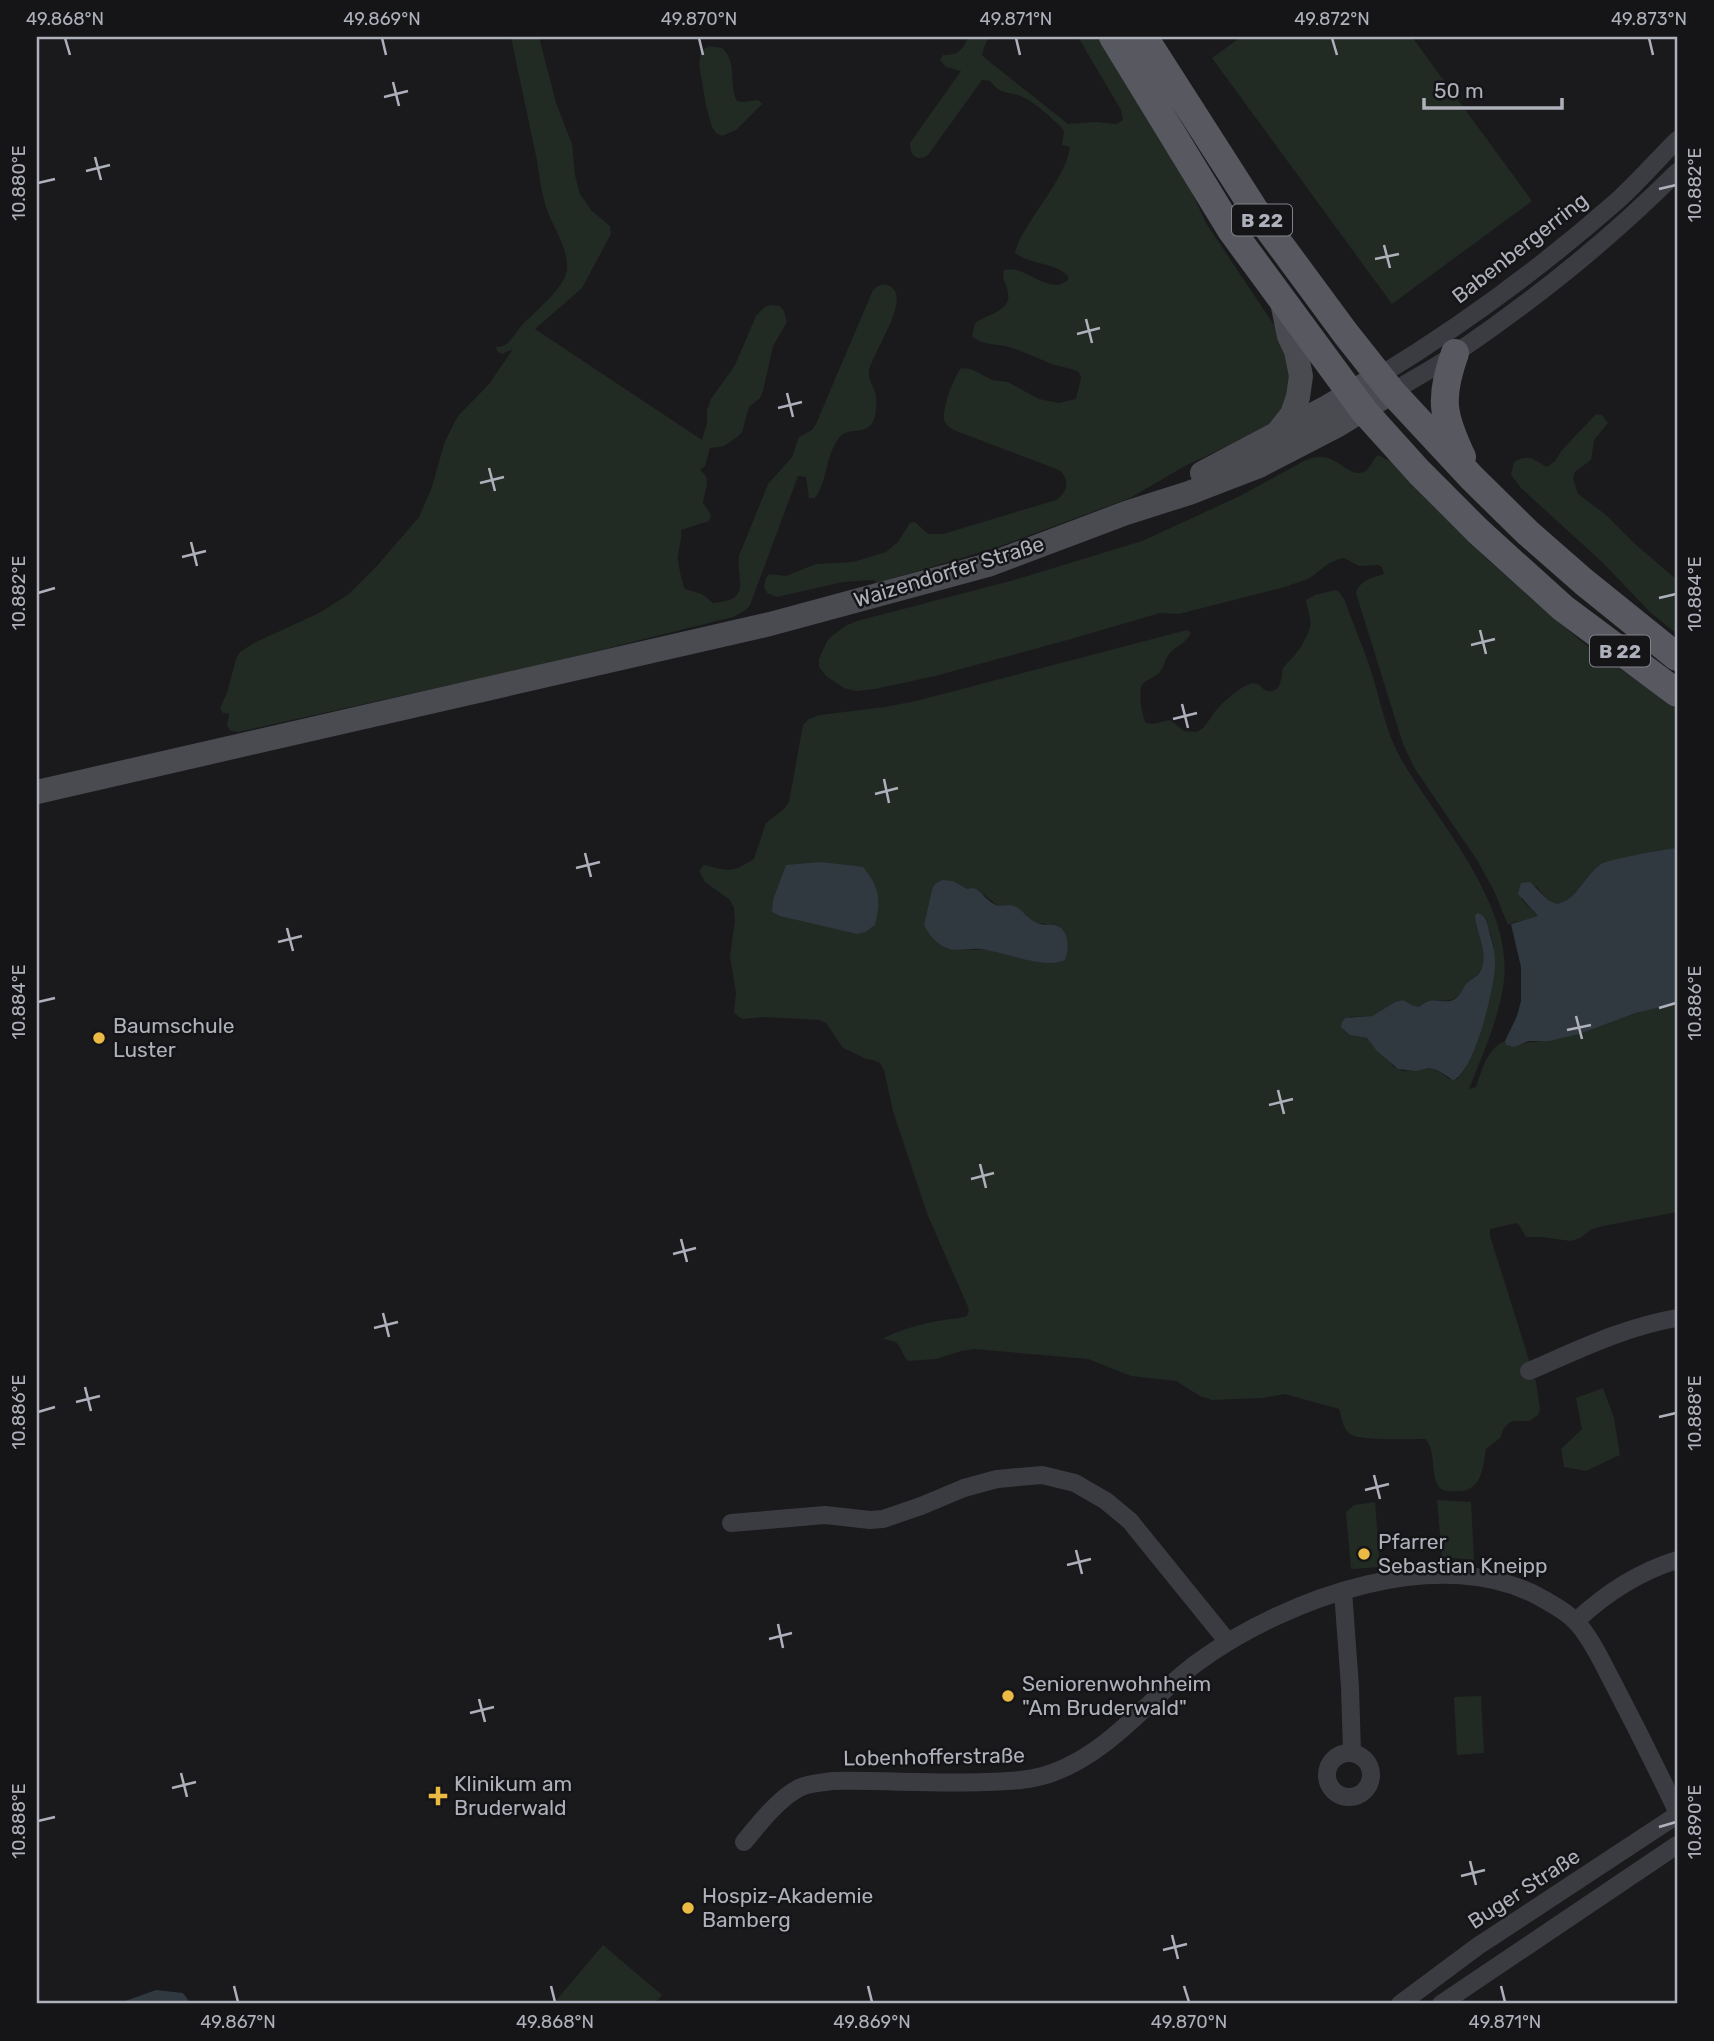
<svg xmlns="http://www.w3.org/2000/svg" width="1714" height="2041" viewBox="0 0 1714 2041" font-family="Rubik,sans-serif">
	<rect width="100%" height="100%" fill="#1a1a1d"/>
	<path fill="#222a24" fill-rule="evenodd" d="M511 37H539L556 103 572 144 575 175 580 194 591 210 610 226 611 234 582 288 535 329 702 440 707 423V410L711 399 735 365 756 316 765 307 771 305 780 306 784 311 787 322 773 346 763 391 760 398 749 407 742 432 737 437 724 446 710 448 705 466 700 470C713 480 704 489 703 503L711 515 709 521 681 530C683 540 677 550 678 560 679 568 682 583 685 589L702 594 713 603C753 600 736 581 739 556L768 484 792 457 799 437 812 430 816 424 873 290C877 287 881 283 887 285 916 294 871 353 869 372 868 381 875 388 876 397 877 403 876 414 874 419 868 437 849 425 839 438 825 456 828 480 815 498H809L806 477 798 476 750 605 746 610 733 617 532 667 238 732 231 731 227 726 229 714 223 713 220 708 227 693 236 659 240 652 254 643 319 613 349 594 377 566 419 517 432 487 444 444 454 423 459 415 489 384 513 349 502 354 497 351 496 347C509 348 515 332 523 324 535 312 565 287 567 270 569 245 549 223 544 200 539 180 538 161 533 142 526 107 518 72 511 37Z
		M968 37H991L986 42 982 55 986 59 1068 124 1096 122 1116 124 1123 120 1121 110 1078 37H1101L1189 186 1206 223 1286 343 1291 395 1266 428 1185 466 1130 498 998 547 878 583 873 580 843 582 777 597 767 593 764 587 766 578 769 574 786 576 816 564 853 562 886 552 898 542 910 523 915 522 928 534H943L1056 500C1067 493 1071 480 1059 470L959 432C954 430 948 428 945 422 940 412 954 377 961 368L971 369 992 380 1008 382 1039 399 1059 403 1076 399 1081 378 1079 372C1069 367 1057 367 1047 362 1034 357 1023 351 1009 347 997 344 981 345 972 336L975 323C986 315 1012 311 1008 293 1007 284 1001 280 1004 270 1026 264 1048 297 1068 280V276C1054 262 1031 265 1015 253 1017 243 1022 235 1027 227 1041 203 1066 174 1070 147L1062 145 1064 131 1060 126C1049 116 1038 105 1025 98 1010 90 1002 97 990 81L982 80 928 155C917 162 910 156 910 143L961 71 946 67 940 60 943 55C958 55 963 50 968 37Z
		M1241 37H1412L1532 201 1392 304 1212 58Z
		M709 46 722 48C738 62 728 84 737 101L742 102 758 100 762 104 736 130 722 136 716 133 712 127 706 106 699 64 701 51Z
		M1596 414 1602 415 1608 423 1594 440 1591 460 1575 472 1573 478 1578 494 1606 515 1634 543 1677 580V634L1651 613 1602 562 1521 488 1511 475 1514 462C1529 453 1534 460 1547 467L1555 461 1562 450Z
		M1378 455 1392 462 1487 559 1581 641 1677 709V848C1670 848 1606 861 1601 864 1589 872 1582 887 1571 897 1568 900 1561 902 1557 904L1548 900 1536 886 1521 899 1538 916 1537 918 1514 922 1508 925 1494 891 1477 860 1415 769 1403 744 1356 593C1360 580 1372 578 1384 574L1382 567 1378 565 1359 566 1344 558 1339 559 1328 564 1310 578 1285 587 1179 614 1160 613 1071 639 935 676 875 689 856 691 844 688 826 676 819 667V659L827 641 833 635 847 625 857 621 1014 580 1142 541 1238 497 1306 460C1313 457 1320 456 1328 458 1340 461 1351 477 1364 472 1370 469 1373 459 1378 455Z
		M1336 590 1340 593 1344 599C1353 624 1364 648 1372 674 1381 703 1386 732 1401 759 1439 824 1517 907 1503 988 1497 1023 1482 1056 1469 1089L1476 1087C1482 1070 1487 1048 1505 1041L1506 1045C1517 1048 1523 1042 1533 1042 1584 1038 1627 1011 1677 1003V1212L1603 1226 1592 1229 1580 1238 1571 1241 1541 1237H1526L1519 1225 1516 1223 1490 1229V1236L1536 1382 1540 1409 1538 1415 1530 1421H1514L1509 1423 1504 1428 1500 1438 1486 1449C1483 1466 1482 1491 1459 1491 1454 1491 1447 1492 1443 1490 1428 1483 1438 1450 1425 1439 1411 1439 1359 1441 1350 1434 1342 1428 1342 1418 1339 1409L1285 1394 1263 1398 1212 1400 1200 1396 1176 1381 1131 1376 1088 1359 974 1349 961 1351 936 1359 908 1361C897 1348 904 1341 882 1339 901 1329 923 1323 944 1320 952 1318 959 1319 967 1316L969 1309 928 1216 893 1111 884 1070 880 1063 873 1060 866 1059 843 1048 826 1023 820 1020 765 1017 742 1019 734 1013 736 993 730 956 735 921 734 908 730 900 705 882 699 871 704 865C730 871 730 874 754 859L766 823 784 809 789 802 803 725 809 719 820 715 885 707 920 700 1187 630 1191 633C1186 643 1178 645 1171 652 1165 658 1165 665 1160 672 1155 678 1146 679 1142 685 1138 692 1142 717 1146 723L1153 724 1170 720 1184 731 1196 732C1207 728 1210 716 1218 708 1222 703 1229 698 1234 693 1264 671 1257 693 1272 691 1282 690 1281 675 1283 668 1286 663 1290 661 1294 656 1301 648 1307 637 1310 627 1312 619 1307 609 1306 600L1315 595ZM953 881 962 888 983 894 997 905 1016 907 1029 919 1037 923 1058 925 1061 928 1059 962H1039L991 950 947 949 936 941 924 925 932 889ZM1486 918 1494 946 1477 1042 1464 1071 1457 1079H1449L1437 1070 1429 1068 1403 1071 1394 1067 1367 1038 1350 1035 1349 1017 1372 1016 1395 1002 1403 1000 1412 1005 1419 1007C1432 995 1436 1003 1450 1000 1459 999 1460 991 1465 985 1469 980 1477 977 1481 970 1488 957 1480 935 1476 921Z
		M1603 1388 1614 1418 1620 1455 1586 1471 1564 1467 1561 1449 1582 1429 1576 1398Z
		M1437 1500 1471 1502 1474 1560 1442 1557Z
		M1375 1502 1380 1567 1351 1569 1346 1512 1354 1505Z
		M1481 1696 1484 1753 1457 1755 1454 1697Z
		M603 1945 662 1995 654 2004H553Z"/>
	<path fill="#303940" d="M1677 848V1003L1636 1013 1579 1034 1549 1041H1529L1514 1047 1506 1045 1505 1041 1517 1016 1521 1001V967L1511 924 1538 916 1518 894 1521 883 1530 882 1548 900 1557 904C1562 902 1568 900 1571 897 1582 887 1589 872 1601 864 1606 860 1670 848 1677 848Z
		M821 862 863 867C880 888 881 899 875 925L865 932 857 934 780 916 772 912 773 900 786 865Z
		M942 880 953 881 967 889 974 888C982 892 988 902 996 905 1004 907 1010 903 1018 908 1026 914 1030 921 1040 924 1047 926 1055 922 1061 928 1069 935 1069 951 1065 960 1043 970 1004 951 979 949 970 948 955 952 946 948 937 944 928 934 924 925L932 889 935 884Z
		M1478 913C1488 917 1488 926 1490 935 1493 944 1495 952 1495 962 1496 984 1474 1074 1453 1080L1437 1070 1429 1068 1416 1071 1398 1069 1377 1051 1367 1038 1350 1035 1341 1027 1342 1022 1345 1018 1372 1016 1395 1002 1403 1000 1412 1005 1419 1007C1433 995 1436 1003 1450 1001 1459 999 1461 991 1465 985 1470 979 1478 977 1481 970 1489 953 1476 932 1475 915Z
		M156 1990 183 1993 191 2004H117Z"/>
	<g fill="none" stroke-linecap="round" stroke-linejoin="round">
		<path stroke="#3b3c41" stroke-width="18" d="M1379 376C1463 325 1543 266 1617 201 1638 182 1657 160 1677 140
			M1392 392C1413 379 1436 367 1456 353 1534 300 1611 238 1677 172
			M1529 1371C1578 1350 1624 1327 1677 1318
			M731 1523 825 1515 870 1520 883 1519 921 1506 964 1488 997 1479 1042 1475 1075 1483 1106 1501 1130 1521 1228 1642
			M1343 1591 1350 1687 1352 1753
			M1576 1621C1606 1593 1638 1572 1677 1560
			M1327 1775a22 22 0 1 1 44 0a22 22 0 1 1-44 0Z
			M744 1842C759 1824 778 1799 799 1788 809 1783 821 1783 832 1781 883 1780 934 1784 985 1782 1008 1781 1030 1781 1052 1773 1111 1752 1150 1697 1198 1662 1286 1598 1444 1540 1545 1600 1555 1606 1567 1612 1575 1621 1589 1634 1602 1662 1611 1679 1634 1723 1656 1767 1677 1811
			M1400 2004 1478 1946 1677 1815
			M1441 2004 1677 1845"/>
		<path stroke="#4a4b51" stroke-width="24" d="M1278 432 1292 414 1298 397 1301 376 1296 351 1289 336 1282 302
			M1202 473 1327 407 1379 376
			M37 792 770 624 988 565 1126 513 1189 493 1259 466 1338 425 1392 392"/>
		<path stroke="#585960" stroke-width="28" d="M1113 37 1231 230 1364 411 1419 472 1479 532 1563 608 1677 693
			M1144 37 1256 212 1346 334 1392 392 1472 478 1528 533 1584 582 1677 657
			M1455 353C1439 398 1442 415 1462 457"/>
	</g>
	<path fill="none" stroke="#aeb1bb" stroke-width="2.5" d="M65 38 70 55M382 38 386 55M699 38 703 55M1016 38 1020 55M1332 38 1337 55M1649 38 1653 55M393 82 399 106M384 97 408 91M95 157 101 180M86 171 110 165M38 183 55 179M1659 189 1676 185M1384 245 1390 268M1375 259 1399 254M1086 319 1092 343M1077 334 1100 328M787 393 793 417M778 408 802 402M489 468 495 491M480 483 504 477M191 542 197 566M182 557 206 551M38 593 55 588M1659 598 1676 594M1480 630 1486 654M1471 645 1495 639M1182 704 1188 728M1173 719 1197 713M884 779 889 803M875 794 898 788M585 853 591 877M576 868 600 862M287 928 293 951M278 942 302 936M38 1002 55 998M1659 1008 1676 1003M1576 1016 1582 1039M1567 1030 1591 1025M1278 1090 1284 1114M1269 1105 1293 1099M980 1164 986 1188M971 1179 994 1173M681 1239 687 1262M673 1254 696 1248M383 1313 389 1337M374 1328 398 1322M85 1387 91 1411M76 1402 100 1396M38 1412 55 1407M1659 1417 1676 1413M1374 1475 1380 1499M1365 1490 1389 1484M1076 1550 1082 1574M1067 1565 1091 1559M778 1624 783 1648M769 1639 792 1633M479 1699 485 1722M470 1713 494 1707M181 1773 187 1797M172 1788 196 1782M38 1821 55 1817M1659 1827 1676 1822M1470 1861 1476 1885M1461 1876 1485 1870M1172 1935 1178 1959M1163 1950 1187 1944M234 1986 238 2002M551 1986 555 2002M868 1986 872 2002M1184 1986 1189 2002M1501 1986 1505 2002"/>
	<g fill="#ebba44" stroke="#151518" stroke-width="2.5">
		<circle cx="99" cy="1038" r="7"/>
		<circle cx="1364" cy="1554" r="7"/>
		<circle cx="1008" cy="1696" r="7"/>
		<path d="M434.5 1785.5h7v7h7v7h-7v7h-7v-7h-7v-7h7z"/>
		<circle cx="688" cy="1908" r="7"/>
	</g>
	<g text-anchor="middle" stroke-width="5" stroke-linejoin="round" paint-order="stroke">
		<g fill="#151518" stroke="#80828a" stroke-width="2">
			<rect x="1232" y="204.5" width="60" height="31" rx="5"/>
			<rect x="1590" y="635.5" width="60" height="31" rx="5"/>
		</g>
		<g font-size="19" font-weight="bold" fill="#aeb1bb">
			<text x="1262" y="227">B 22</text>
			<text x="1620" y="658">B 22</text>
		</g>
		<g font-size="21" fill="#aeb1bb" stroke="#151518">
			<text transform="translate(1520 248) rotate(-38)" y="7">Babenbergerring</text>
			<text transform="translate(949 572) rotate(-17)" y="7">Waizendorfer Straße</text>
			<text transform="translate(934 1757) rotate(-1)" y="7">Lobenhofferstraße</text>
			<text transform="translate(1524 1889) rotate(-33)" y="7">Buger Straße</text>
		</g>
		<g font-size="21" fill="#aeb1bb" stroke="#151518" text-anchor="start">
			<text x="113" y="1033">Baumschule<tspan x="113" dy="24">Luster</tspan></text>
			<text x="1378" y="1549">Pfarrer<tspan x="1378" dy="24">Sebastian Kneipp</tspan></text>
			<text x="1022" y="1691">Seniorenwohnheim<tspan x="1022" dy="24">"Am Bruderwald"</tspan></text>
			<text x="454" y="1791">Klinikum am<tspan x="454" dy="24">Bruderwald</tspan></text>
			<text x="702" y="1903">Hospiz-Akademie<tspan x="702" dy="24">Bamberg</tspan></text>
		</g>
	</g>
	<rect width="1714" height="2041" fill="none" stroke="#151518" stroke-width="77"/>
	<path d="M1424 98v10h138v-10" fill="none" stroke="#aeb1bb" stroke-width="3.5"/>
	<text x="1434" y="98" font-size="21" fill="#aeb1bb" stroke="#151518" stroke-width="5" paint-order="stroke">50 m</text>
	<rect x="38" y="38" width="1638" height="1964" fill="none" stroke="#aeb1bb" stroke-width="2.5"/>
	<g font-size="18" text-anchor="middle" fill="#aeb1bb">
		<text x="65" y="25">49.868°N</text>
		<text x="382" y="25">49.869°N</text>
		<text x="699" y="25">49.870°N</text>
		<text x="1016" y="25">49.871°N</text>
		<text x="1332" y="25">49.872°N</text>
		<text x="1649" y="25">49.873°N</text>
		<text transform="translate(19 183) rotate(-90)" y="6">10.880°E</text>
		<text transform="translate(1695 185) rotate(-90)" y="6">10.882°E</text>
		<text transform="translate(19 593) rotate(-90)" y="6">10.882°E</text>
		<text transform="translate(1695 594) rotate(-90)" y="6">10.884°E</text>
		<text transform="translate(19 1002) rotate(-90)" y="6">10.884°E</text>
		<text transform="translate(1695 1003) rotate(-90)" y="6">10.886°E</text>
		<text transform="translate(19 1412) rotate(-90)" y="6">10.886°E</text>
		<text transform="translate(1695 1413) rotate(-90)" y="6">10.888°E</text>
		<text transform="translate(19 1821) rotate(-90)" y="6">10.888°E</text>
		<text transform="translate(1695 1822) rotate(-90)" y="6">10.890°E</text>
		<text x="238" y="2028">49.867°N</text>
		<text x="555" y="2028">49.868°N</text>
		<text x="872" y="2028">49.869°N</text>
		<text x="1189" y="2028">49.870°N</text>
		<text x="1505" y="2028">49.871°N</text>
	</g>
</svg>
